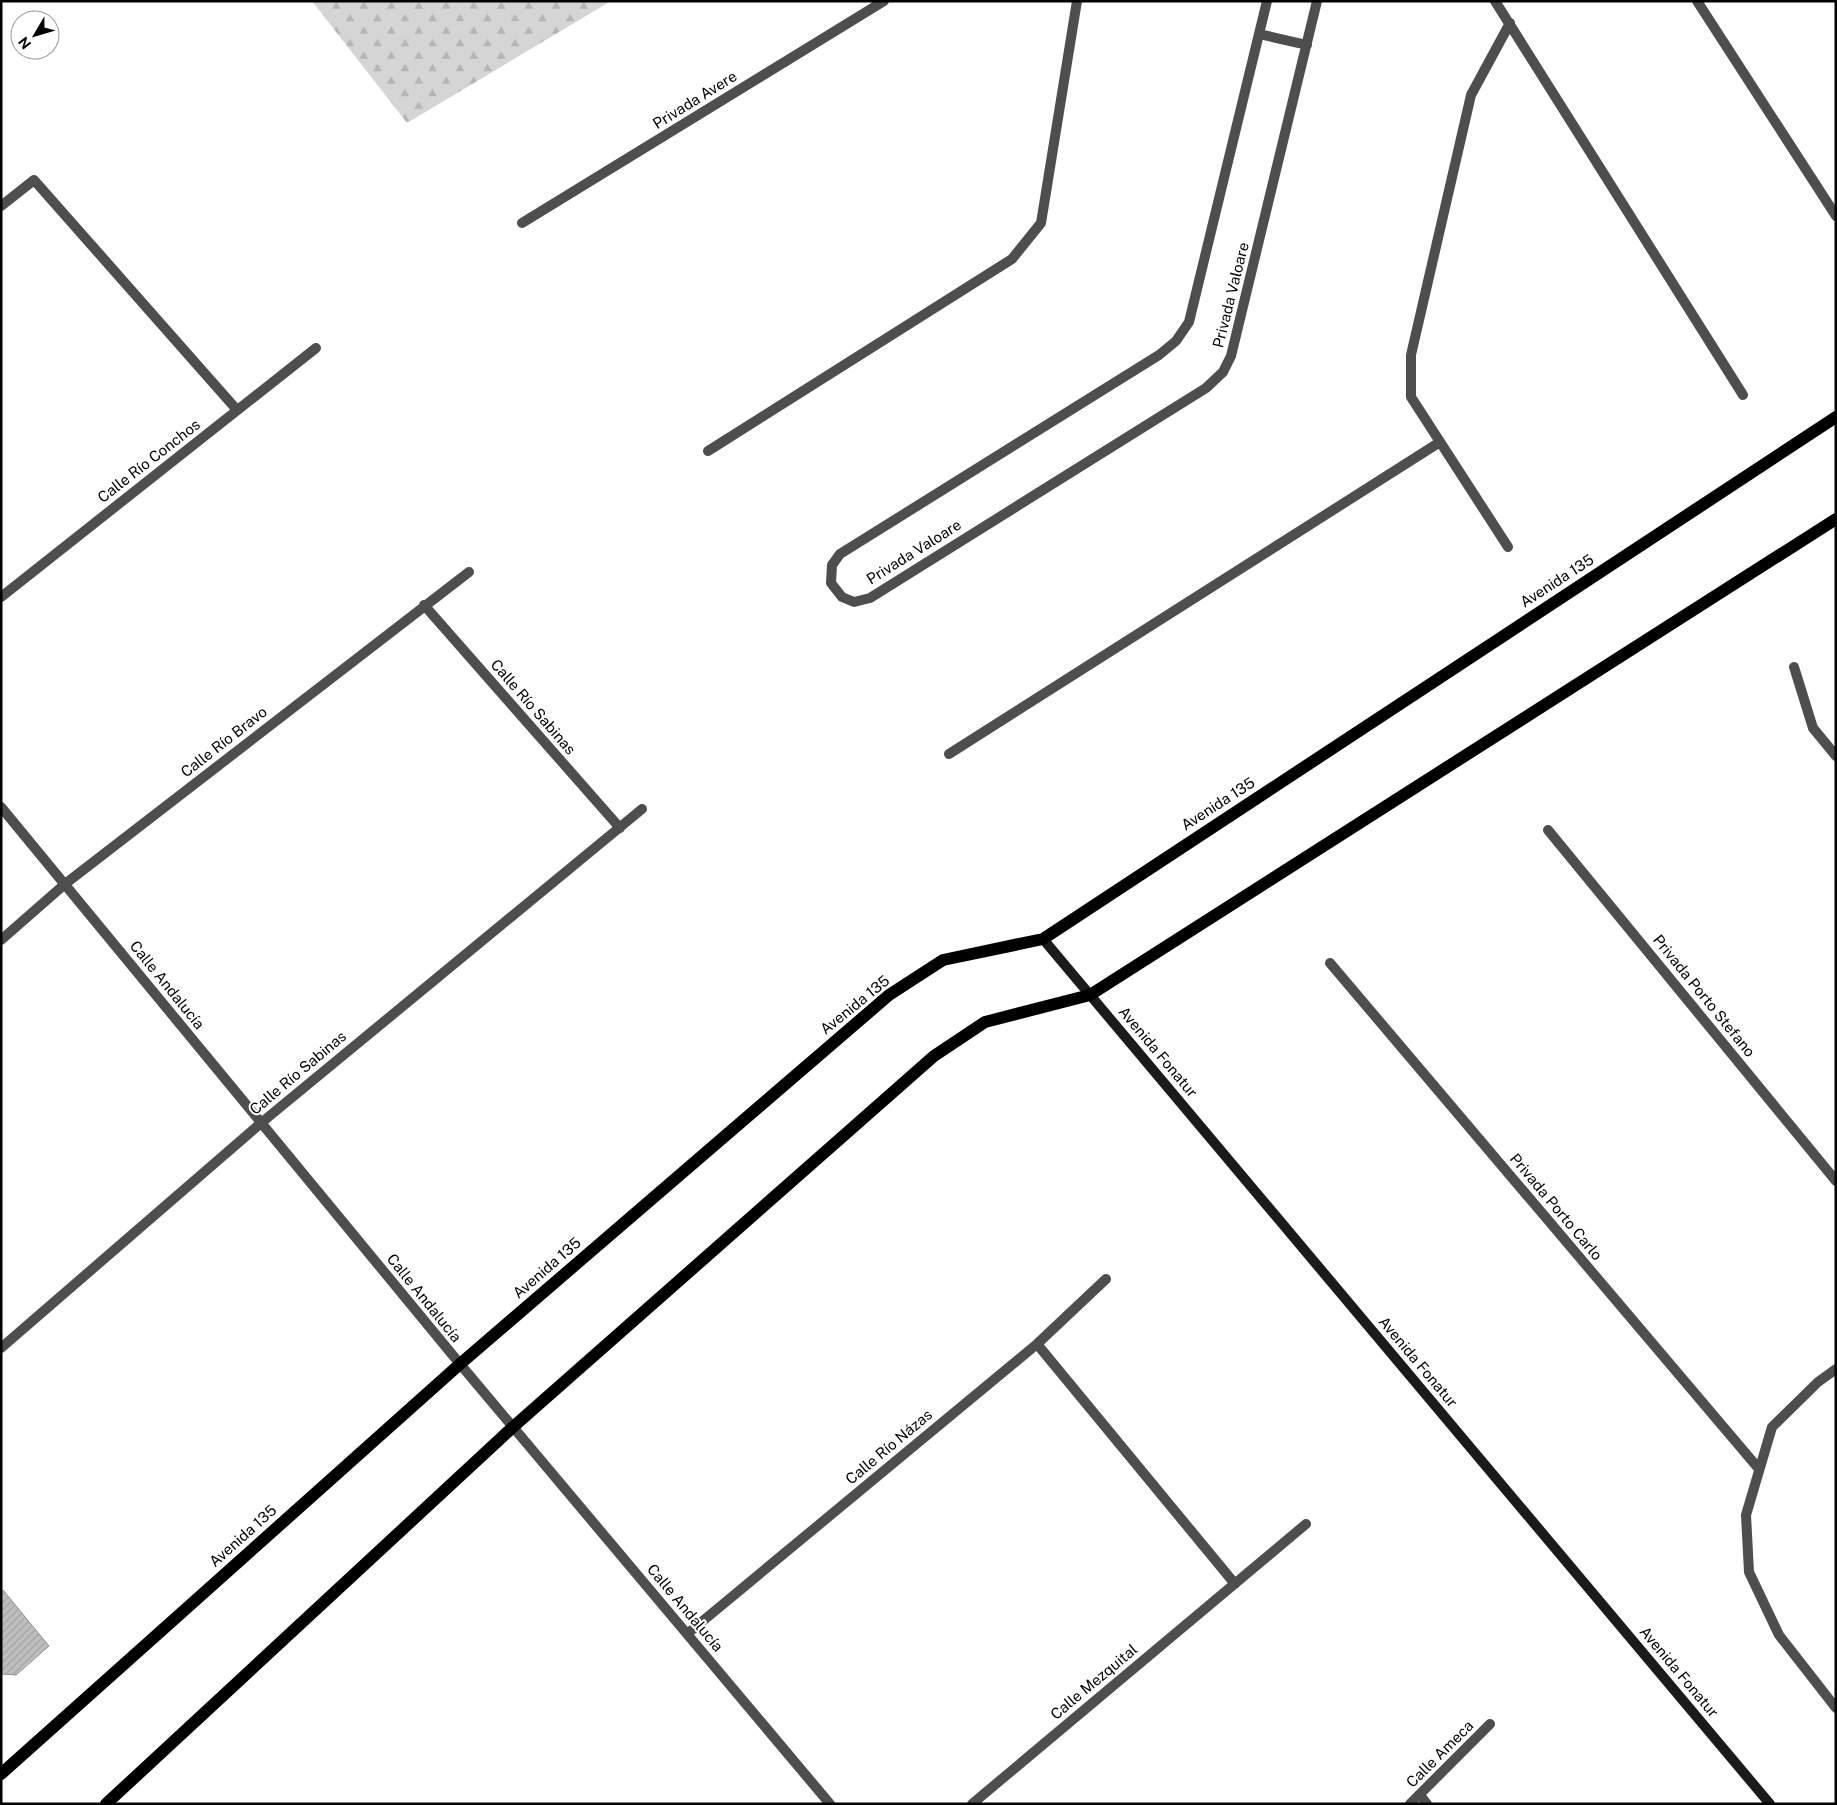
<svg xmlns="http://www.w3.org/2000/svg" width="1837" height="1805" viewBox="0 0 1837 1805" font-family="'Public Sans',sans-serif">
	<defs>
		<pattern id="forest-firs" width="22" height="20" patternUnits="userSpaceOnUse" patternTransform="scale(1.25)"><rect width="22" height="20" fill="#d5d5d5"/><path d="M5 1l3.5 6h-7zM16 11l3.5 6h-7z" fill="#b5b5b5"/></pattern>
		<pattern id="building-hatch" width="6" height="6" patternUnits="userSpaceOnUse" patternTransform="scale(1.25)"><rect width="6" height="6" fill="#bebebe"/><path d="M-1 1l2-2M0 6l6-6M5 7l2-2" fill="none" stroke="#a2a2a2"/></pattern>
	</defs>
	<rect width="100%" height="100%" fill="#fff"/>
	<path fill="url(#forest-firs)" d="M312 1H611L407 123Z"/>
	<path fill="url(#building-hatch)" stroke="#929292" d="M3 1590 49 1646 16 1675 1 1674V1592Z"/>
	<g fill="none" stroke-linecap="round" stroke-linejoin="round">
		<path stroke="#4e4e4e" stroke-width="10" d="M1267 1 1189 322 1176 341 1159 355 840 554 832 565 831 583 842 597 854 602 870 598 1206 388 1223 372 1231 356 1317 1
			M1495 1 1743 395
			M1697 1 1836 216
			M1259 34 1307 45
			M1 206 34 180 237 410
			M522 223 884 1
			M708 451 1012 259 1041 223 1077 1
			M1508 547 1411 397V355L1471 95 1510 23
			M1 597 316 348
			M424 605 620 828
			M1794 667 1813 728 1836 756
			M949 754 1440 442
			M1 807 460 1364 830 1804
			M1548 830 1836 1181
			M1 940 65 884 469 572
			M1330 963 1759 1469
			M1037 1344 1235 1584
			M1 1348 261 1123 642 809
			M1836 1369 1818 1382 1772 1427 1746 1515 1749 1572 1779 1635 1836 1708
			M687 1634 1037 1344 1106 1279
			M1420 1795 1427 1804
			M972 1804 1306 1524
			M1410 1804 1490 1724"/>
		<path stroke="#1b1b1b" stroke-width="10" d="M1043 939 1770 1804"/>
		<path stroke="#000" stroke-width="12" d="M1 1774 460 1364 889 995 943 960 1043 939 1836 417
			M106 1804 513 1427 934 1056 985 1022 1090 995 1836 519"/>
	</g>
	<g text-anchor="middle" stroke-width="4" stroke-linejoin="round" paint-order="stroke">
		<g font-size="15" fill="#000" stroke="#fff">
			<text transform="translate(695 100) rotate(-32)" y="5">Privada Avere</text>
			<text transform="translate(1231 295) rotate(-76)" y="5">Privada Valoare</text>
			<text transform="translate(149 461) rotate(-38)" y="5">Calle Río Conchos</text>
			<text transform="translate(914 552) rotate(-32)" y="5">Privada Valoare</text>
			<text transform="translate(1557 581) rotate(-33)" y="5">Avenida 135</text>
			<text transform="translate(533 707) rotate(49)" y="5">Calle Río Sabinas</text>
			<text transform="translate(224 742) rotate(-38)" y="5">Calle Río Bravo</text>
			<text transform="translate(1218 804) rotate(-33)" y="5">Avenida 135</text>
			<text transform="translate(167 985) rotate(51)" y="5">Calle Andalucía</text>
			<text transform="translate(1704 996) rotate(51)" y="5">Privada Porto Stefano</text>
			<text transform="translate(855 1005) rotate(-39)" y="5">Avenida 135</text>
			<text transform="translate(1158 1052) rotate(50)" y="5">Avenida Fonatur</text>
			<text transform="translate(298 1073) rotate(-40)" y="5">Calle Río Sabinas</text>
			<text transform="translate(1556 1207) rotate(50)" y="5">Privada Porto Carlo</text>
			<text transform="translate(547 1268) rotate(-41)" y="5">Avenida 135</text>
			<text transform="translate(424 1298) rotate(51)" y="5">Calle Andalucía</text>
			<text transform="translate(1418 1362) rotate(50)" y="5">Avenida Fonatur</text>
			<text transform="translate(889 1447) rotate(-40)" y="5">Calle Río Názas</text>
			<text transform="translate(243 1536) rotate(-42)" y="5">Avenida 135</text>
			<text transform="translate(685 1608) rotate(50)" y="5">Calle Andalucía</text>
			<text transform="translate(1679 1672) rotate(50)" y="5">Avenida Fonatur</text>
			<text transform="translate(1094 1682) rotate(-40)" y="5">Calle Mezquital</text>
			<text transform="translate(1440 1754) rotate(-45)" y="5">Calle Ameca</text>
		</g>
	</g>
	<rect width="1837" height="1805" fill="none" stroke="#000000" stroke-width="5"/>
	<g transform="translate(35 35) rotate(232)"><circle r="24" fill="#ffffff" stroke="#999999"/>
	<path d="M0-4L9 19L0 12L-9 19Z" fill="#000000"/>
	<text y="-8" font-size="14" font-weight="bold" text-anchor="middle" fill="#000000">N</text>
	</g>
</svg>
